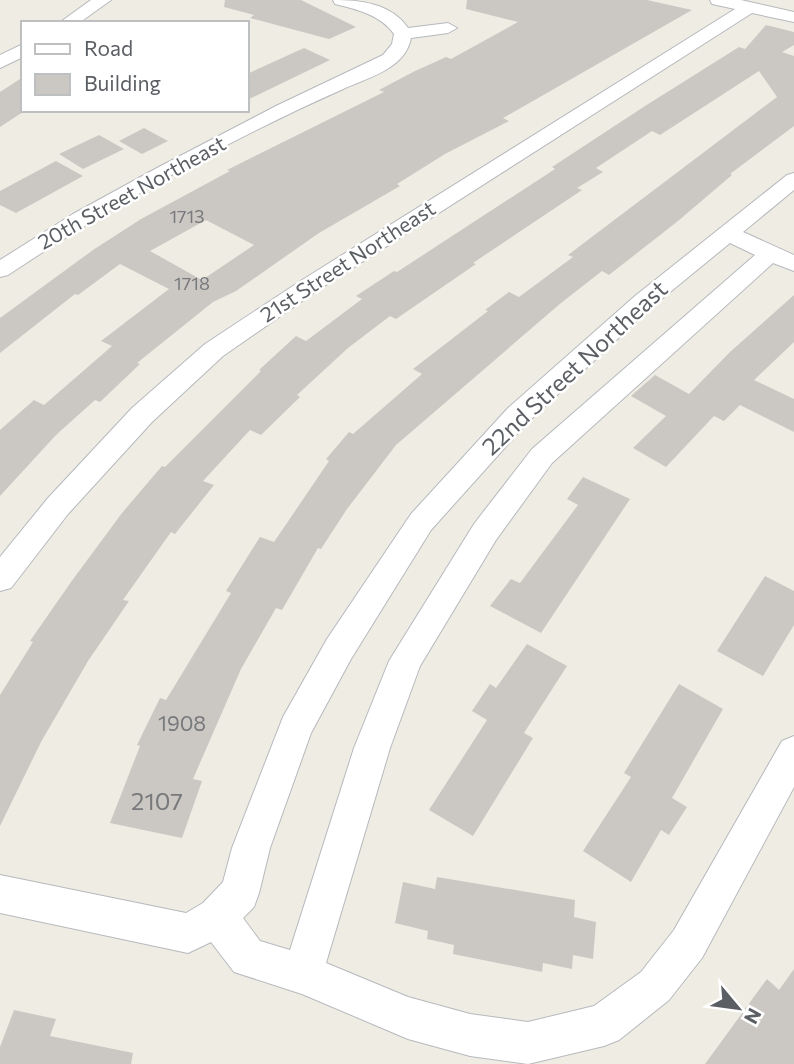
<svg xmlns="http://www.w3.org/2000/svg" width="794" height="1064" viewBox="0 0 794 1064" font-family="Commissioner,sans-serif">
	<rect width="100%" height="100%" fill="#eeece3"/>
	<path fill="#cbc8c3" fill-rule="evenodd" d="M225 0H301L356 27 329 39 250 18 254 15 224 7Z
		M467 0H647L692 10 503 118 509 121 445 154 397 184 400 186 319 233 236 291 213 302 137 363 140 364 100 402 95 400 56 435 0 496V430L34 400 44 405 112 346 101 341 169 289 120 264 78 295 75 294 0 353V318L93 250 141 219 230 171 227 170 384 92 379 90 413 72 446 57 451 59 518 22 466 9ZM206 220 254 245 202 280 150 251Z
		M766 25 794 32V45L782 52 794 56V126L730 174 732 175 678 221 609 275 602 271 561 303 396 445 347 509 321 549 318 548 282 610 276 608 241 669 193 779 202 781 182 838 110 823 140 746 137 745 160 698 166 700 231 593 226 591 260 537 274 542 329 461 326 459 349 432 353 434 422 374 413 369 488 311 485 310 509 292 519 297 573 257 568 255 777 97 759 71 660 135 652 131 596 168 603 172 577 188 582 190 473 263 476 264 396 319 390 316 348 348 297 395 300 397 261 435 250 430 203 481 214 485 175 534 171 532 123 600 129 601 88 661 41 742 0 826V695L33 642 30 641 71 582 122 513 162 466 165 467 261 371 259 370 296 336 306 341 362 299 356 296 394 271 397 272 555 169 552 167 645 106 739 47 745 49Z
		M304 48 330 60 247 100V74Z
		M23 77V112L0 127V92Z
		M144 128 168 141 142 154 119 141Z
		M99 135 124 149 83 169 59 154Z
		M56 161 83 176 16 213 0 205V191Z
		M794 295V342L754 380 794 399V432L740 405 724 421 714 416 666 467 633 448 666 416 631 396 655 375 689 394 730 352Z
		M583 477 630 499 541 633 490 606 511 579 520 583 578 505 567 499Z
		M765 576 794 591V625L763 676 717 651Z
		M527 644 567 666 524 733 533 738 473 836 429 810 487 720 472 711 490 684 496 688Z
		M679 684 723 709 672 798 687 807 669 835 661 830 631 882 583 851 631 777 624 773Z
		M437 877 575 900 574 917 596 922 593 959 573 955 572 969 543 963 542 972 453 954 454 945 427 939 428 931 395 923 403 882 435 889Z
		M794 969V1064H705L767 979 779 990Z
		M14 1010 56 1019 50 1036 133 1053 131 1064H0V1047Z"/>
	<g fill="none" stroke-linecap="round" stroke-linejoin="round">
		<defs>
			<path id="minor" d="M91 0H111L79 23H59Z
				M333 0C360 0 391 3 408 28L448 23 457 28 448 33 411 38C405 70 366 78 341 90 226 141 113 205 8 275L0 277V260L73 214 157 168 276 106 383 55 392 44 394 34C381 15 356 9 335 4Z
				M710 0H741L794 12V22L752 13 315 292 223 356 152 422 68 514 11 588 0 591V557L48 498 132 408 205 344 299 282 735 9 712 4Z
				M23 44V57L0 68V55Z
				M794 173V190L743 232 794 255V271L773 263 552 463 496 540 420 666 390 748 326 963 408 997 470 1014 528 1022 594 1006 641 972 674 930 782 741 794 736V787L702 958 669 1000 619 1040 604 1046 528 1064 470 1056 408 1039 302 994 234 972 211 942 188 953 0 913V875L186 913 203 903 223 882 232 848 283 717 327 639 411 514 508 408 635 296 787 175ZM730 243 755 255 532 449 474 524 389 661 354 748 290 950 260 941 243 918 254 907 259 893 270 848 311 733 351 659 431 530 528 422 653 306Z"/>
		</defs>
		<use href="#minor" stroke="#b6b9bd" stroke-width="2"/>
		<use href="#minor" fill="#fff" fill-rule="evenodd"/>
	</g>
	<g text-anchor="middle" stroke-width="5" stroke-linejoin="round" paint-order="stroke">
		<g font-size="18" fill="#77797c">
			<text x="187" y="223">1713</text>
			<text x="192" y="290">1718</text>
		</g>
		<g font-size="21" fill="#5b5f64" stroke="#fff">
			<text transform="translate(132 193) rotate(-29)" y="7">20th Street Northeast</text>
			<text transform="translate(348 262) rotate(-33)" y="7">21st Street Northeast</text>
		</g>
		<g font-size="21" fill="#77797c">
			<text x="182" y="731">1908</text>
		</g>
		<g font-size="24" fill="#5b5f64" stroke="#fff">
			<text transform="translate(575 368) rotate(-43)" y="8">22nd Street Northeast</text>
		</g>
		<g font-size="24" fill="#77797c">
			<text x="157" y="810">2107</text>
		</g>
	</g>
	<rect x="21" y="21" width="228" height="91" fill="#ffffff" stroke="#bdbfc1" stroke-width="2"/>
	<rect x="35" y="44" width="35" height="10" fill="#ffffff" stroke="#bdbfc1" stroke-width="2"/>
	<text x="84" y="56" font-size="21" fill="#5b5f64">Road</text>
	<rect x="35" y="74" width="35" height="21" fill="#cbc8c3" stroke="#bdbfc1" stroke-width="2"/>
	<text x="84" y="91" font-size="21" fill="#5b5f64">Building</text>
	<g transform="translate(738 1008) rotate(119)" stroke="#ffffff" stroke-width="5" paint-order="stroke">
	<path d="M0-5L12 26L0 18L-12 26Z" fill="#5b5f64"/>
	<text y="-10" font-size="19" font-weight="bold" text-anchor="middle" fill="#5b5f64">N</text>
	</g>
</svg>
